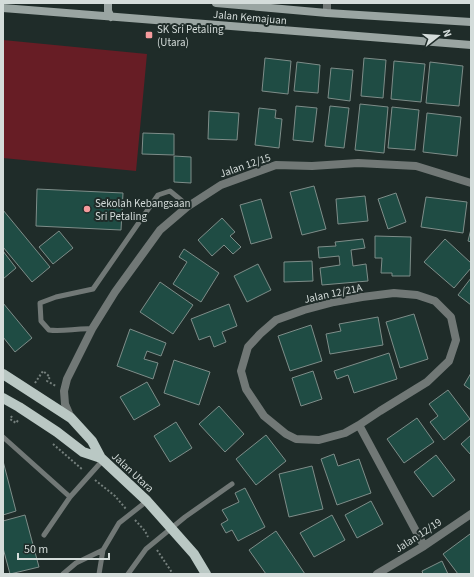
<svg xmlns="http://www.w3.org/2000/svg" width="474" height="577" viewBox="0 0 474 577" font-family="'Source Sans 3',sans-serif">
	<rect width="100%" height="100%" fill="#1f2c29"/>
	<path fill="#671d25" d="M3 40 147 54 136 171 3 158Z"/>
	<path fill="#1f4c44" stroke="#7e8d89" d="M265 58 291 61 288 94 262 91Z
		M364 58 386 60 383 98 361 96Z
		M394 61 425 64 421 102 391 99Z
		M297 62 320 65 318 93 294 91Z
		M430 62 463 66 459 106 426 103Z
		M331 68 353 70 350 101 328 98Z
		M360 104 388 107 384 153 355 150Z
		M296 106 317 108 313 142 293 140Z
		M330 106 349 108 344 148 325 146Z
		M392 107 419 110 415 150 388 148Z
		M259 108 276 110 275 118 282 119 279 148 255 145Z
		M209 111 239 113 237 140 208 139Z
		M427 113 461 117 457 156 423 152Z
		M143 133 174 134V155L142 154Z
		M174 156 191 157V183L174 182Z
		M314 186 326 229 302 235 290 192Z
		M37 189 123 193 121 230 36 226Z
		M396 193 406 222 388 229 378 199Z
		M365 196 368 221 338 224 336 199Z
		M426 197 467 202 463 233 421 227Z
		M261 199 272 238 251 244 240 205Z
		M3 210 50 267 32 282 3 247Z
		M222 218 235 232 230 236 241 247 233 254 224 245 212 256 198 240Z
		M471 229V242L468 241Z
		M59 231 73 248 53 264 39 247Z
		M375 236 411 237 410 276H392V273H381L382 258H375Z
		M363 239 365 248 351 250 353 266 366 264 368 281 322 285 320 268 340 265 339 256 319 258 318 247 336 246 335 242Z
		M445 239 471 263V268L454 288 424 262Z
		M184 249 219 273 201 302 173 284 187 262 179 257Z
		M3 251 16 268 3 279Z
		M312 261 313 281 284 282V262Z
		M258 264 271 290 247 302 234 276Z
		M471 278V305L458 295Z
		M160 282 193 305 173 334 140 312Z
		M3 303 32 338 15 352 3 337Z
		M229 304 237 326 222 332 226 342 214 347 210 336 199 340 191 319Z
		M414 314 428 359 400 368 386 322Z
		M378 317 383 345 330 354 326 334 341 331 339 324Z
		M311 325 322 361 290 371 278 336Z
		M130 329 166 343 161 356 147 351 144 359 158 363 153 379 117 366Z
		M389 353 397 379 354 393 348 375 337 379 334 371Z
		M174 360 210 372 199 405 164 393Z
		M313 371 322 399 301 406 292 378Z
		M471 373V390L464 385Z
		M147 382 160 405 134 420 120 397Z
		M448 390 470 419 444 440 430 422 438 416 429 404Z
		M219 406 244 434 225 452 199 424Z
		M417 418 434 442 404 463 387 439Z
		M176 422 192 448 170 462 154 436Z
		M266 435 286 461 256 485 236 459Z
		M471 435V455L461 444Z
		M334 454 338 466 359 459 371 493 337 505 321 459Z
		M436 455 455 480 433 497 414 472Z
		M3 461 16 511 3 515Z
		M312 466 323 509 289 517 279 474Z
		M245 488 265 527 238 541 232 530 226 533 221 524 228 520 222 510 239 502 235 493Z
		M371 501 383 524 357 538 345 515Z
		M25 515 39 567 10 574 3 548V521Z
		M332 515 345 540 314 557 300 533Z
		M276 531 305 574H266L249 550Z
		M470 534 471 536V574H458L443 554Z
		M442 561 448 574H423L422 571Z"/>
	<g fill="none" stroke-linecap="round" stroke-linejoin="round">
		<path stroke="#747f7c" stroke-width="2" stroke-dasharray="2 2" stroke-linecap="butt" d="M35 383 43 371 50 377 47 381 56 386
			M12 416 10 419 16 423 19 419
			M53 444 83 470
			M95 480 115 496 126 509
			M135 520 145 531 148 537
			M157 550 173 574"/>
		<path stroke="#717876" stroke-width="5" d="M92 329C77 328 63 332 49 330L41 321 40 303 56 297 93 289 158 195 170 191 181 200 187 207
			M3 437 70 497
			M44 535 70 497 103 460
			M63 574 76 563 103 550
			M99 574 103 550 119 523 147 501
			M128 574 146 549 185 517 232 484"/>
		<path stroke="#717876" stroke-width="8" d="M327 13V3
			M71 418 65 404 64 391 67 379 92 329 115 292 160 230 187 207 221 185 276 165 312 166 358 163 416 166 471 183
			M359 425 345 433 319 440 296 439 286 434 264 416 246 389 241 371 248 347 260 334 276 320 304 310 334 302 362 297 394 293 417 295 435 301 451 317 456 340 449 361 427 382 380 411 359 425 424 546
			M377 574 424 546 471 514"/>
		<path stroke="#9aa5a2" stroke-width="8" d="M108 3V11L111 17
			M216 3 327 13 471 22
			M3 8 471 45"/>
		<path stroke="#bac8c4" stroke-width="10" d="M3 374 71 418 92 441 101 458
			M3 398 19 407 57 432 83 452 101 458 147 501 194 554 206 574"/>
	</g>
	<g fill="#f59b9d" stroke="#1f2c29" stroke-width="1.5">
		<rect x="145" y="31" width="8" height="8" rx="2"/>
		<circle cx="87" cy="209" r="4"/>
	</g>
	<g text-anchor="middle" stroke-width="4" stroke-linejoin="round" paint-order="stroke">
		<g font-size="11" fill="#d4dcda" stroke="#1f2c29">
			<text transform="translate(250 17) rotate(5)" y="4">Jalan Kemajuan</text>
			<text transform="translate(245 165) rotate(-19)" y="4">Jalan 12/15</text>
			<text transform="translate(333 293) rotate(-12)" y="4">Jalan 12/21A</text>
			<text transform="translate(133 472) rotate(43)" y="4">Jalan Utara</text>
			<text transform="translate(418 535) rotate(-33)" y="4">Jalan 12/19</text>
		</g>
		<g font-size="11" fill="#d4dcda" stroke="#1f2c29" text-anchor="start">
			<text x="157" y="33">SK Sri Petaling<tspan x="157" dy="13">(Utara)</tspan></text>
			<text x="95" y="207">Sekolah Kebangsaan<tspan x="95" dy="13">Sri Petaling</tspan></text>
		</g>
	</g>
	<rect width="474" height="577" fill="none" stroke="#d4dcda" stroke-width="8"/>
	<g transform="translate(438 36) rotate(73)" stroke="#1f2c29" stroke-width="3" paint-order="stroke">
	<path d="M0-3L7 15L0 10L-7 15Z" fill="#d4dcda"/>
	<text y="-6" font-size="11" font-weight="bold" text-anchor="middle" fill="#d4dcda">N</text>
	</g>
	<path d="M18 553v6h91v-6" fill="none" stroke="#d4dcda" stroke-width="2"/>
	<text x="24" y="553" font-size="12" fill="#d4dcda" stroke="#1f2c29" stroke-width="3" paint-order="stroke">50 m</text>
</svg>
